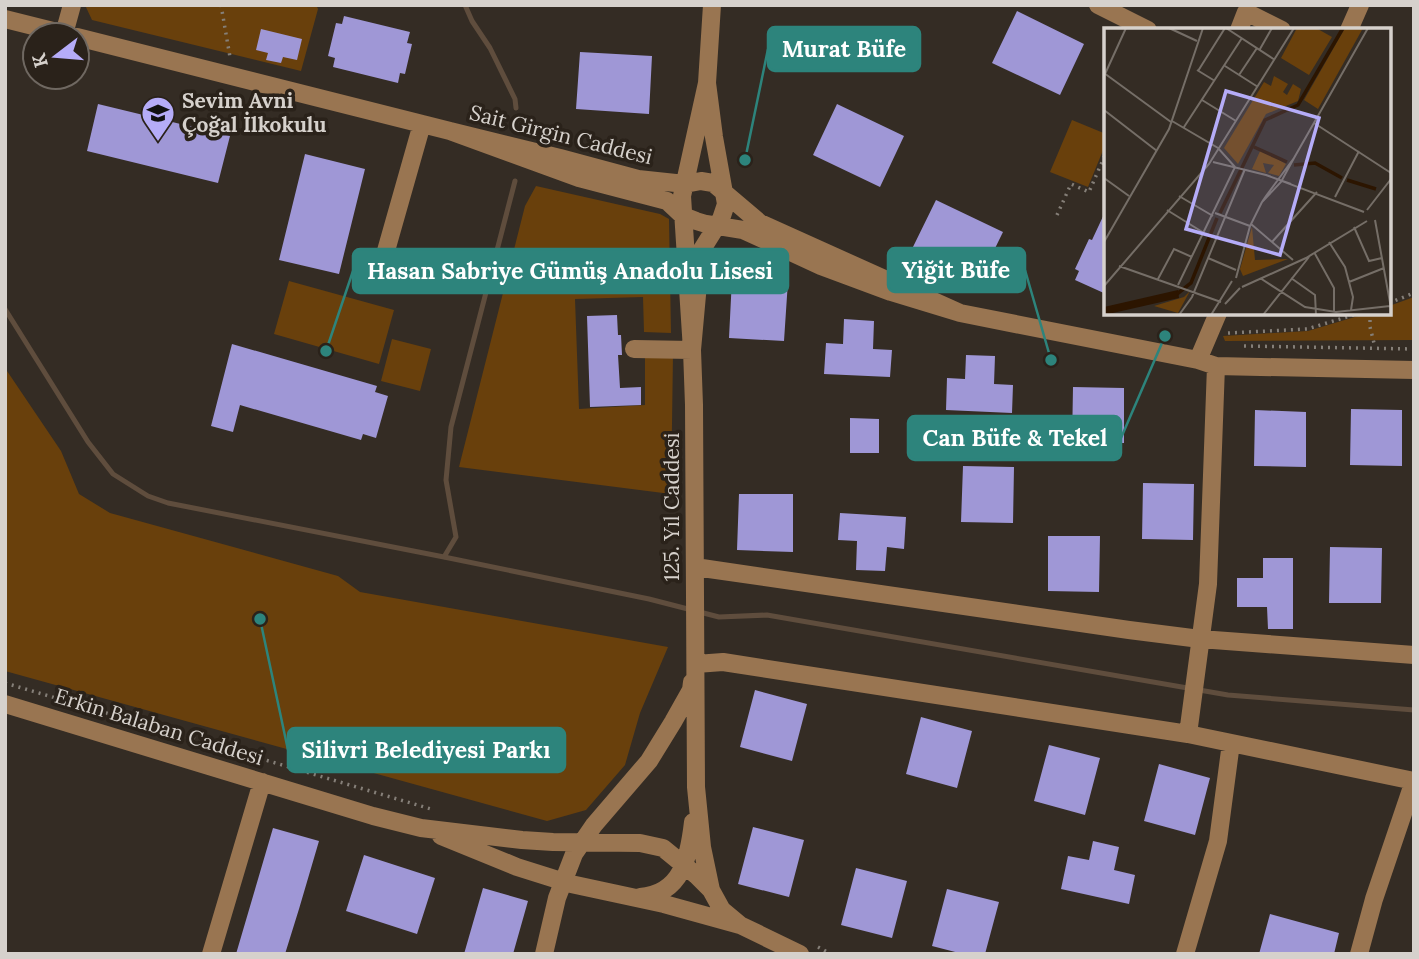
<svg xmlns="http://www.w3.org/2000/svg" width="1419" height="959" viewBox="0 0 1419 959" font-family="Lora,serif">
	<rect width="100%" height="100%" fill="#342c24"/>
	<path fill="#69400c" d="M85 5H316L318 9 301 71 92 20Z
		M1072 120 1106 134V143L1088 187 1050 172Z
		M536 186 660 214 669 219 671 333 644 332 643 297 575 299 579 409 645 405V355L673 354 671 494 459 467 525 206Z
		M289 281 394 310 379 364 274 334Z
		M1414 297V340L1225 341 1223 336 1308 331 1368 313H1389V306Z
		M392 339 431 349 420 391 381 381Z
		M5 368 61 451 79 494 110 513 338 576 360 592 668 647 640 713 625 765 586 810 547 821 5 671Z"/>
	<g fill="none" stroke-linecap="round" stroke-linejoin="round">
		<path stroke="#5f4d3d" stroke-width="5" d="M465 5 472 21 490 48 515 99 516 108
			M5 309 88 442 113 474 148 496 168 503 444 557 649 599 719 617 767 615 1228 695 1414 710
			M444 557 456 537 446 480 451 427 515 181"/>
	</g>
	<path fill="#9f97d6" d="M1017 11 1084 44 1060 95 992 63Z
		M344 16 410 32 407 43 412 44 405 74 400 73 398 83 333 67 335 58 328 56 336 23 342 24Z
		M261 29 302 39 297 60 283 57 281 63 266 60 268 53 256 50Z
		M580 52 652 56 649 114 576 109Z
		M98 104 230 136 218 183 87 151Z
		M837 104 904 136 880 187 813 155Z
		M305 154 365 169 339 274 279 260Z
		M936 200 1003 232 978 283 911 251Z
		M1106 210V294L1075 280 1079 271 1075 269 1089 239 1092 240Z
		M732 278 788 281 784 341 729 338Z
		M617 315 618 335H621L622 355H618L620 388 641 387V405L590 407 587 316Z
		M844 319 874 321 873 349 892 350 890 377 824 374 826 343 843 344Z
		M232 344 377 386 375 392 388 396 376 438 363 434 361 440 240 405 233 432 211 426Z
		M966 355 995 356 994 384 1013 385 1012 413 946 410 947 378 965 379Z
		M1073 387 1124 388V443H1072Z
		M1351 409 1402 410V466L1350 465Z
		M1255 410 1306 412V467L1254 466Z
		M850 418 879 419V453H850Z
		M963 466 1014 467 1013 523 961 522Z
		M1143 483 1194 484 1193 540 1142 539Z
		M739 494H793V552L737 550Z
		M840 513 906 517 904 549 887 547 885 571 856 570 857 541 838 540Z
		M1048 536H1100L1099 592 1048 591Z
		M1330 547 1382 548 1381 603H1329Z
		M1263 558H1293V629H1268L1267 607H1237V578H1263Z
		M755 690 807 704 792 761 740 747Z
		M921 717 972 731 957 788 906 774Z
		M1049 745 1100 758 1085 815 1034 801Z
		M1159 764 1210 778 1195 835 1144 821Z
		M753 827 804 840 789 897 738 884Z
		M273 828 319 841 299 909 285 954H236Z
		M1093 841 1119 847 1114 870 1135 875 1129 904 1061 889 1068 856 1089 860Z
		M364 855 435 878 417 934 346 911Z
		M856 868 907 881 892 938 841 925Z
		M483 888 528 901 513 954H464Z
		M947 889 999 902 985 954H963L932 946Z
		M1270 914 1339 933 1334 954H1259Z"/>
	<g fill="none" stroke-linecap="round" stroke-linejoin="round">
		<path stroke="#857f78" stroke-width="3.5" stroke-dasharray="2 5" stroke-linecap="butt" d="M221 5 230 57
			M1057 215 1071 184 1089 192 1106 153
			M1389 303 1414 293
			M1370 313V327L1375 347
			M1228 333 1307 329 1360 313
			M1244 346 1414 349
			M5 683 431 809
			M818 947 831 954"/>
		<path stroke="#997551" stroke-width="18" d="M1098 5 1148 30
			M5 19 69 35
			M1239 30 1246 12 1282 30
			M1349 30 1360 5
			M64 34 72 5
			M77 37 450 131
			M707 83 714 137 726 204 721 219 701 251 692 350 682 196 707 83 712 5
			M378 279 422 124
			M960 313 760 223 713 183 701 181 685 184 638 179 560 158 450 131 579 178 667 201 683 216 696 221 706 224 743 230 821 266 891 292 960 313 1198 360 1216 366 1414 370
			M634 349 692 350 694 405 696 787 702 847 711 890
			M1198 360 1218 313
			M695 567 1129 630 1200 639 1414 655
			M696 664 723 662 1188 734 1414 781
			M5 704 373 816 421 828 522 840 553 842 640 843 663 848 696 875 711 890 722 910 740 925
			M1188 734 1208 584 1216 366
			M441 836 517 867 571 884 664 904 740 925 800 954
			M640 897C682 894 689 857 693 822
			M211 954 262 782
			M544 954 557 898 574 854 594 825 649 761 673 722 691 690 692 682
			M1185 954 1218 841 1231 743
			M1359 954 1374 899 1414 781"/>
	</g>
	<defs>
		<symbol id="school-pin" viewBox="-11 -11 22 30"><path d="M0 17L-7.5 6A9.5 9.5 0 1 1 7.5 6Z" fill="#b5acf8" stroke="#2a221a"/><path d="M0-5L7-2L0 1L-7-2ZM-4 1L0 2.5L4 1V4Q0 6-4 4Z" fill="#111"/></symbol>
	</defs>
	<g fill-rule="evenodd">
		<use href="#school-pin" x="139" y="94" width="38" height="52"/>
	</g>
	<g text-anchor="middle" stroke-width="7" stroke-linejoin="round" paint-order="stroke">
		<g font-size="21" font-weight="bold" fill="#d6d1cc" stroke="#2a221a" text-anchor="start">
			<text x="182" y="108">Sevim Avni<tspan x="182" dy="24">Çoğal İlkokulu</tspan></text>
		</g>
		<g font-size="21" fill="#d6d1cc" stroke="#2a221a">
			<text transform="translate(561 135) rotate(14)" y="7">Sait Girgin Caddesi</text>
			<text transform="translate(672 507) rotate(-90)" y="7">125. Yıl Caddesi</text>
			<text transform="translate(159 727) rotate(17)" y="7">Erkin Balaban Caddesi</text>
		</g>
	</g>
	<g transform="translate(1104 28)">
		<rect width="287" height="287" fill="#342c24"/>
		<path d="M193 0H212L228 9 205 47 177 30ZM241 0H259L214 81 200 72ZM170 48 184 56 179 64 183 67 189 56 197 61 194 73 162 86 134 136 120 120 160 54 167 58ZM157 121 182 136 175 148 164 145 170 137 159 135 162 145 148 141ZM148 199 151 232 184 231 139 248 136 241ZM86 263 74 285 50 278 80 269Z" fill="#69400c"/>
		<path d="M74 262 75 270 0 287V279Z" fill="#2c1500"/>
		<path fill="none" stroke="#2c1500" stroke-width="3.5" d="M150 119 183 134M190 137 211 135 238 150M243 152 272 161M116 185 161 92 194 77 239 0M73 266 87 255 113 190"/>
		<path fill="none" stroke="#756e67" stroke-width="2" d="M65 0 93 13M122 0 171 32M156 21 168 0M121 38 154 59M93 42 111 53M94 43 121 0M0 45 67 94M1 46 22 0M135 47 153 20M98 72 132 93M0 82 53 123M68 93 114 120 131 139M210 95 287 145M80 99 138 10M190 130 264 0M109 134 162 147M0 150 25 168M187 156 162 147 260 184M75 168 109 188M231 169 255 123M63 182 100 205M263 182 287 151M111 185 146 198M271 192 287 280M147 196 189 232M250 199 265 233 278 230M0 214 65 101 99 0M168 214 213 164M225 214 241 239 249 269 247 282M210 224 230 260V284M104 230 132 242M15 238 117 274M132 250 146 198 158 174 162 168 190 130 177 154 158 174M156 250 201 279 232 284 286 278M187 250 211 267 212 287M54 251 70 221 88 229M245 254 280 240M74 257 131 139M0 258 105 136 190 0M138 259 202 230 263 193M121 276 136 260M75 287 88 269 141 141M107 287 128 253M159 287 205 229"/>
		<path fill="#b5acf8" fill-opacity="0.15" stroke="#b5acf8" stroke-width="3.5" d="M122 63 215 90 176 227 82 201Z"/>
		<rect width="287" height="287" fill="none" stroke="#d6d1cc" stroke-width="3.5"/>
	</g>
	<path fill="none" stroke="#2d847c" stroke-width="2.5" d="M745 160L768 49M1051 360L1025 270M326 351L353 271M1165 336L1121 438M260 619L288 750"/>
	<g fill="#2d847c" stroke="#2a221a" stroke-width="2.5">
		<circle cx="745" cy="160" r="7"/>
		<circle cx="1051" cy="360" r="7"/>
		<circle cx="326" cy="351" r="7"/>
		<circle cx="1165" cy="336" r="7"/>
		<circle cx="260" cy="619" r="7"/>
	</g>
	<g fill="#2d847c" stroke="#2d847c" stroke-width="2.5">
		<rect x="768" y="27" width="152" height="44" rx="7"/>
		<rect x="888" y="248" width="137" height="44" rx="7"/>
		<rect x="353" y="249" width="435" height="44" rx="7"/>
		<rect x="908" y="416" width="213" height="44" rx="7"/>
		<rect x="288" y="728" width="277" height="44" rx="7"/>
	</g>
	<g font-size="23" text-anchor="middle" font-weight="bold" fill="#fff">
		<text x="844" y="57">Murat Büfe</text>
		<text x="956" y="278">Yiğit Büfe</text>
		<text x="570" y="279">Hasan Sabriye Gümüş Anadolu Lisesi</text>
		<text x="1015" y="446">Can Büfe &amp; Tekel</text>
		<text x="426" y="758">Silivri Belediyesi Parkı</text>
	</g>
	<rect width="1419" height="959" fill="none" stroke="#d6d1cc" stroke-width="14"/>
	<g transform="translate(56 56) rotate(254)"><circle r="33" fill="#2a221a" stroke="#6f6861" stroke-width="2"/>
	<path d="M0-5L12 26L0 18L-12 26Z" fill="#b5acf8"/>
	<text y="-10" font-size="19" font-weight="bold" text-anchor="middle" fill="#d6d1cc">K</text>
	</g>
</svg>
